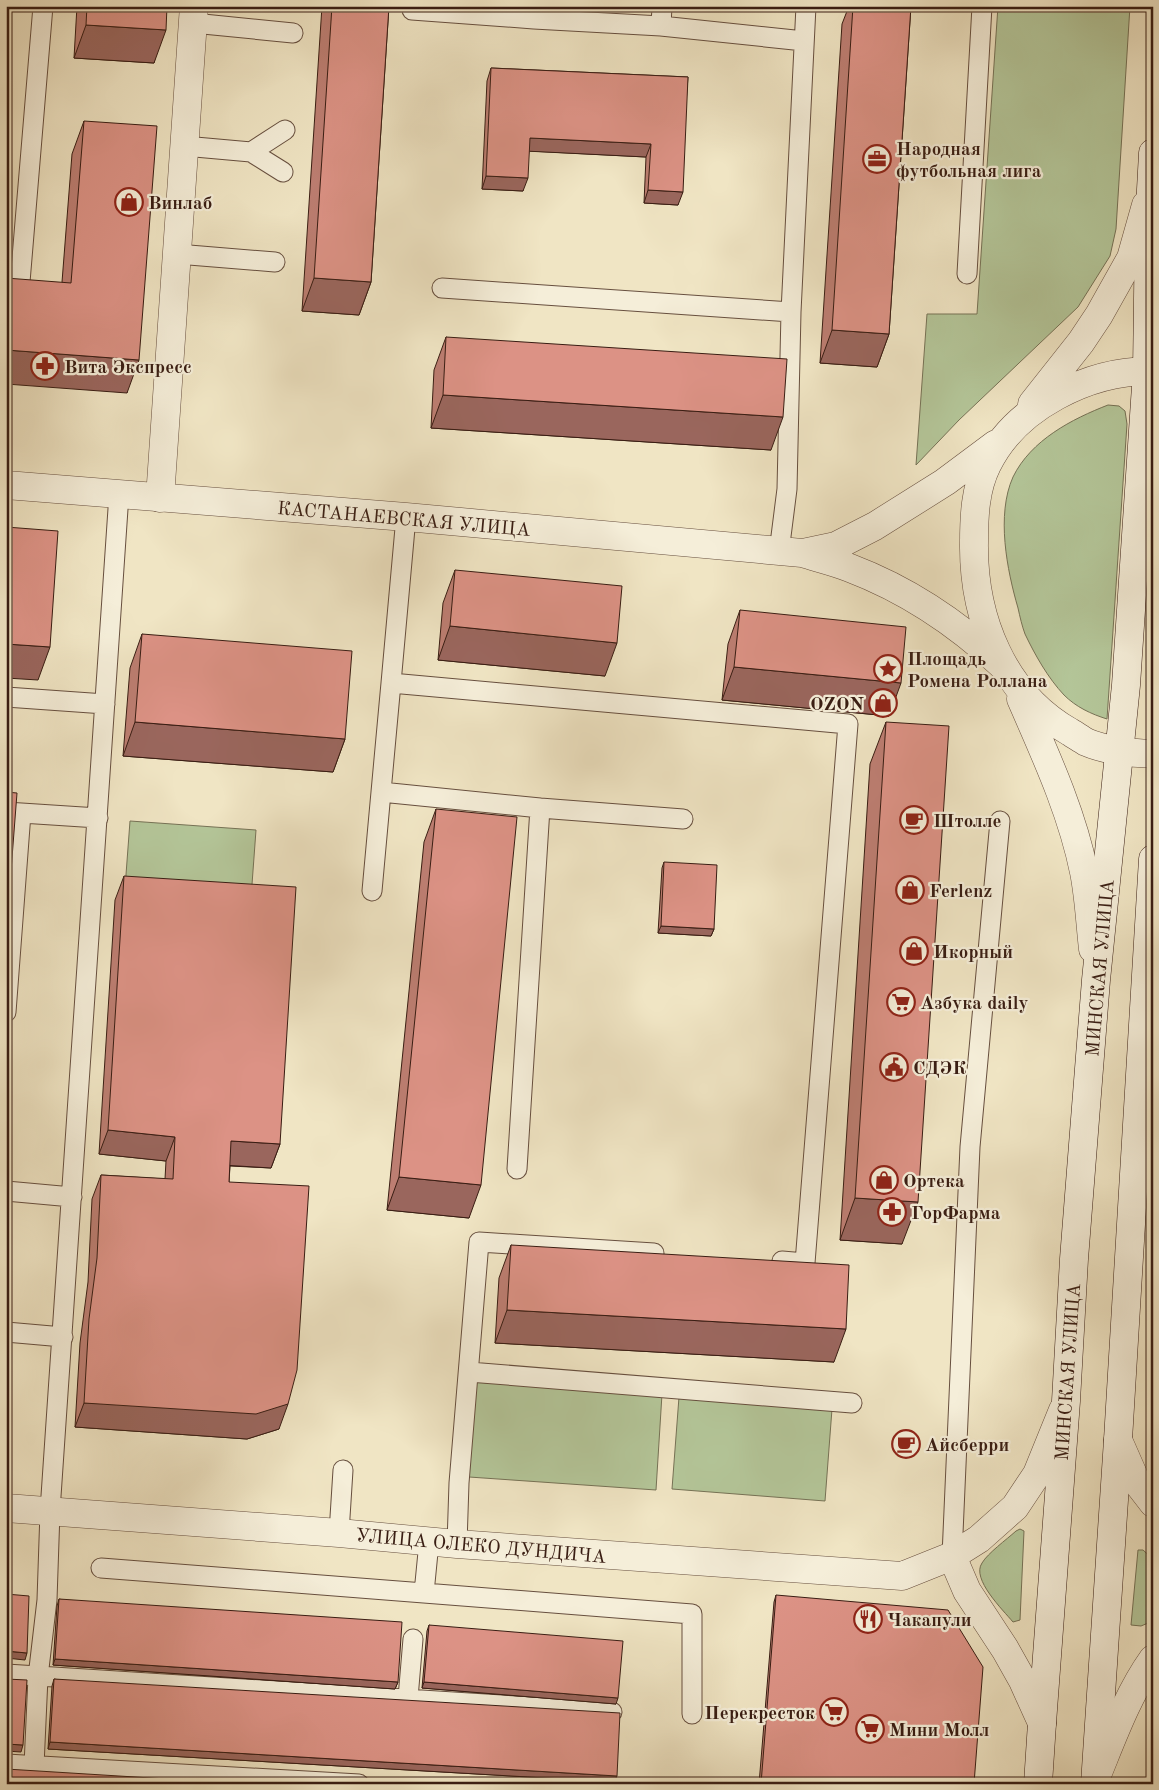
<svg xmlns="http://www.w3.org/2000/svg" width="1159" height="1790" viewBox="0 0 1159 1790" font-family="'Old Standard TT',serif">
	<rect width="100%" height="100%" fill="#f0e5c4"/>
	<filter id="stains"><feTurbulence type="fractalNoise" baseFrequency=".004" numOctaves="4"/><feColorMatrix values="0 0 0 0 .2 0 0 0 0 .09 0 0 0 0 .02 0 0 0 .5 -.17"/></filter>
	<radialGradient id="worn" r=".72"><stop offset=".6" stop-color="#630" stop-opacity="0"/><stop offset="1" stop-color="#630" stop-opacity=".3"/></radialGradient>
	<path fill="#b4c699" stroke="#767256" d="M998 6H1130L1116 229 1110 256 1078 307 959 420 916 465 927 314H977Z
		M1108 405 1119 406 1125 411 1127 424 1107 719C1091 714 1076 707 1064 695 1048 678 1035 655 1025 634 1022 626 1020 617 1018 608 1007 570 996 515 1013 477 1031 440 1072 419 1108 405Z
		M130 821 256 830 251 898 125 888Z
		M475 1382 662 1394 656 1490 469 1477Z
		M679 1397 832 1409 825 1501 672 1489Z
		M1020 1529 1024 1531 1020 1620 1013 1622C1003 1610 971 1579 982 1563 988 1553 1006 1540 1016 1531Z
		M1138 1550H1143L1153 1559V1621L1141 1626 1131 1625Z"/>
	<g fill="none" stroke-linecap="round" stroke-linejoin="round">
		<defs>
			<path id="service" d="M412 6V10L534 19 661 26 804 41
				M193 23 293 33
				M661 26 662 6
				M184 146 251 152 285 130
				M251 152 283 172
				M177 254 275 262
				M967 274 982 6
				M6 281 20 282 43 6
				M442 288 791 312
				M406 517 391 683 848 724 805 1263 782 1261
				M779 552 787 489 791 312 806 6
				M391 683 381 792 540 808 517 1169
				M6 697 105 704
				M540 808 683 819
				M6 812 98 818
				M372 891 381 792
				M6 1012 21 813
				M6 1191 72 1197
				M6 1332 63 1337
				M469 1372 852 1403
				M339 1533 343 1470
				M429 1542 424 1593 692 1614V1714
				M457 1544 459 1483 479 1242 654 1253
				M952 1556 970 1147 1000 821
				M101 1568 424 1593
				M6 1674 612 1712
				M408 1698 413 1639
				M6 1764 359 1784
				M34 1766 38 1677 47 1600 50 1511 119 494"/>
			<path id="minor" d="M160 498 194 6
				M1118 1440 1136 1481 1153 1503
				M1097 1775C1113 1736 1128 1694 1153 1659"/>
			<path id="tertiary" d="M1153 371C1089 370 1015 407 987 465 975 489 974 517 974 543 973 618 1003 694 1070 732 1075 735 1081 739 1086 742 1107 751 1131 753 1153 754
				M1032 404 1081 342 1099 315 1131 258 1146 205
				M6 485 406 517 802 553C818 558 835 562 850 568 908 590 957 623 1002 665
				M803 553 836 546 875 526 945 482 996 444
				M1021 699C1045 754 1072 812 1084 872 1089 897 1090 923 1093 949
				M6 1508 339 1533 457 1544 902 1576 952 1556 979 1539 1015 1507 1037 1474 1063 1410
				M952 1556 967 1591 1005 1649 1023 1681 1042 1723"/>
			<path id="secondary" d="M1038 1784 1042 1723 1066 1401 1074 1259 1096 980 1126 685 1147 371 1149 226 1153 153
				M1095 1784 1118 1440 1153 859"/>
		</defs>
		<use href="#service" stroke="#674f3f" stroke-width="21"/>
		<use href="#minor" stroke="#674f3f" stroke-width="29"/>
		<use href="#tertiary" stroke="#674f3f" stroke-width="29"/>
		<use href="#secondary" stroke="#391d13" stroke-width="29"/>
		<use href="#service" stroke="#f5eed9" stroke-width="19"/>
		<use href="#minor" stroke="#f5eed9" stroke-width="28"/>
		<use href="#tertiary" stroke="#f5eed9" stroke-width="28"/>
		<use href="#secondary" stroke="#f5eed9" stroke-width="28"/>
	</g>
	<path fill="#bd7e72" stroke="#391d13" d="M77 6H167L154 63 74 58Z
		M322 6H389L371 282 359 315 302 311Z
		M849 6H911L889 334 877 367 820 363 842 24Z
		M491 68 688 77 678 205 644 203 646 157 529 151 523 191 482 189 487 81Z
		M84 121 127 393 62 282 72 154Z
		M446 337 771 450 431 428 434 370Z
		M455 570 605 676 438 660 443 603Z
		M740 610 889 716 722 700 728 644Z
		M142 634 345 739 333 772 123 756 130 668Z
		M886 722 902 1244 840 1240 870 764Z
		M436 809 469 1218 387 1210 424 842Z
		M664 862 714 929 711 936 658 933 662 868Z
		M124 876 280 1144 271 1168 230 1166 229 1182 279 1429 247 1439 75 1427 80 1343 88 1282 92 1199 101 1175 165 1179 166 1161 99 1154 115 900Z
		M511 1245 834 1362 495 1343 499 1278Z
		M776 1595 974 1784H759L774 1602Z
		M59 1599 398 1682 395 1689 53 1665 57 1606Z
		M429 1625 616 1704 422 1688 427 1631Z
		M54 1679 614 1782 48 1749 52 1686Z"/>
	<path fill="#9a665d" stroke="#391d13" d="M86 25 166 30 154 63 74 58Z
		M530 138 651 144 646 157 525 151Z
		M486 176 528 178 523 191 482 189Z
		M648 190 683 192 678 205 644 203Z
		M314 278 371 282 359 315 302 311Z
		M832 330 889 334 877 367 820 363Z
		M6 350 139 360 127 393 6 384Z
		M443 395 783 417 771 450 431 428Z
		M450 626 617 643 605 676 438 660Z
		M6 644 50 647 38 680 6 678Z
		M734 667 901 683 889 716 722 700Z
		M135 722 345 739 333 772 123 756Z
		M661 926 714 929 711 936 658 933Z
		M108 1130 175 1137 166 1161 99 1154Z
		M231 1141 280 1144 271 1168 222 1165Z
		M399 1177 481 1185 469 1218 387 1210Z
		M855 1198 918 1202 902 1244 840 1240Z
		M507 1310 846 1329 834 1362 495 1343Z
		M84 1403 288 1404 279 1429 247 1439 75 1427Z
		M6 1651 27 1653 25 1660 6 1658Z
		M55 1659 398 1682 395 1689 53 1665Z
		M424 1682 618 1698 616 1704 422 1688Z
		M50 1742 617 1776 614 1782 48 1749Z
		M6 1744 23 1745 21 1752 6 1751Z"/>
	<path fill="#dc9285" stroke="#391d13" d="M87 6H167L166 30 86 25Z
		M332 6H389L371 282 314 278Z
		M853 6H911L889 334 832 330Z
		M491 68 688 77 683 192 648 190 651 144 530 138 528 178 486 176Z
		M84 121 157 126 139 360 6 350V278L71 283Z
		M446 337 787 359 783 417 443 395Z
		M6 527 58 531 50 647 6 644Z
		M455 570 622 586 617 643 450 626Z
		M740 610 906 627 901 683 734 667Z
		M142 634 352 651 345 739 135 722Z
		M886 722 949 726 918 1202 855 1198Z
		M6 792 17 793 6 936Z
		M436 809 517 817 481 1185 399 1177Z
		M664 862 717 865 714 929 661 926Z
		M124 876 296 887 280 1144 231 1141 229 1182 309 1186 297 1370 288 1404 256 1414 84 1403 89 1319 97 1258 101 1175 173 1179 175 1137 108 1130Z
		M511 1245 849 1265 846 1329 507 1310Z
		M6 1318H10L6 1362Z
		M6 1594 29 1596 27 1653 6 1651Z
		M776 1595 948 1610 983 1667 974 1784H761Z
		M59 1599 402 1622 398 1682 55 1659Z
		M429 1625 623 1641 618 1698 424 1682Z
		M6 1679 27 1680 23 1745 6 1744Z
		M54 1679 620 1713 617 1776 50 1742Z
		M6 1769 248 1784H6Z"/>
	<defs>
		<symbol id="office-ring" viewBox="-11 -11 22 22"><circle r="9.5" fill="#f5eed9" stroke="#8f2418" stroke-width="1.5"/><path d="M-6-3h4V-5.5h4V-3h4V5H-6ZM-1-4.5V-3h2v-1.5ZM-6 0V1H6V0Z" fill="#8f2418"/></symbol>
		<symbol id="shop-ring" viewBox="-11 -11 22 22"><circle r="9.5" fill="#f5eed9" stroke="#8f2418" stroke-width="1.5"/><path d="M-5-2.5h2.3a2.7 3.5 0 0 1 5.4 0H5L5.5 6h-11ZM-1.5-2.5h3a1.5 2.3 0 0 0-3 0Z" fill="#8f2418"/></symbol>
		<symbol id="pharmacy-ring" viewBox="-11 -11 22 22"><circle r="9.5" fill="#f5eed9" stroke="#8f2418" stroke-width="1.5"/><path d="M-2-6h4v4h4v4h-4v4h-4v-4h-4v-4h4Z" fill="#8f2418"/></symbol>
		<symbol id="sight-ring" viewBox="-11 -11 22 22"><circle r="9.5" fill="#f5eed9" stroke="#8f2418" stroke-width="1.5"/><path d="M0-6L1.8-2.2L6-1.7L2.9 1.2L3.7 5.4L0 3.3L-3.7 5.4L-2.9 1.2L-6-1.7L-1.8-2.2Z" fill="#8f2418"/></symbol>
		<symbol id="cafe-ring" viewBox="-11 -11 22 22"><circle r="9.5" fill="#f5eed9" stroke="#8f2418" stroke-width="1.5"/><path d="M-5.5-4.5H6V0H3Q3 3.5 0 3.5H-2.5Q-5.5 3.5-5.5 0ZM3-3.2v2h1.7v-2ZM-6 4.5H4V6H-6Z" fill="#8f2418"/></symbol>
		<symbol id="supermarket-ring" viewBox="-11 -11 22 22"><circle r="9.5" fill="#f5eed9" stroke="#8f2418" stroke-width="1.5"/><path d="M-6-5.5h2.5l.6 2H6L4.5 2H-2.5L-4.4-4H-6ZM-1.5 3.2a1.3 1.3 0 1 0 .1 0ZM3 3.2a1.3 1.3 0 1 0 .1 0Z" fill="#8f2418"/></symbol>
		<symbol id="civic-ring" viewBox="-11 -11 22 22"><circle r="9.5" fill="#f5eed9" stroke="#8f2418" stroke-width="1.5"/><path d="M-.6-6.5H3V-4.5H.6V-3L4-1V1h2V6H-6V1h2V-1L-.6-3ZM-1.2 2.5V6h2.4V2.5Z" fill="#8f2418"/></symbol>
		<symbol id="restaurant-ring" viewBox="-11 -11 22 22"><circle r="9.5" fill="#f5eed9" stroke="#8f2418" stroke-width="1.5"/><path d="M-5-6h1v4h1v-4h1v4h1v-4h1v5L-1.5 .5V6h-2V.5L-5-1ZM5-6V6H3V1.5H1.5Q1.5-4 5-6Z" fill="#8f2418"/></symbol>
	</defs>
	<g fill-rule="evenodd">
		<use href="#office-ring" x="861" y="143" width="32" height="32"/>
		<use href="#shop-ring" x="113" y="186" width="32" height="32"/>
		<use href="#pharmacy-ring" x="29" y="350" width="32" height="32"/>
		<use href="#sight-ring" x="872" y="653" width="32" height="32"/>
		<use href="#shop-ring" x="867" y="687" width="32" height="32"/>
		<use href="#cafe-ring" x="898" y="804" width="32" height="32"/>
		<use href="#shop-ring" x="894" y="874" width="32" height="32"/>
		<use href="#shop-ring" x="898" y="935" width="32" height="32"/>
		<use href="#supermarket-ring" x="885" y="986" width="32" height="32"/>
		<use href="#civic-ring" x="878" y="1051" width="32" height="32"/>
		<use href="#shop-ring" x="868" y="1164" width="32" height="32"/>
		<use href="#pharmacy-ring" x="876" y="1196" width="32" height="32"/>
		<use href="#cafe-ring" x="890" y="1428" width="32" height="32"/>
		<use href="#restaurant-ring" x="852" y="1603" width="32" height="32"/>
		<use href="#supermarket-ring" x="818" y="1696" width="32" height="32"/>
		<use href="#supermarket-ring" x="854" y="1713" width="32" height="32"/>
	</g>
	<g text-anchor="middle" stroke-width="4.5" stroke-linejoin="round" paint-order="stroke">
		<g font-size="19" font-weight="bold" fill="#391d13" stroke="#f5eed9" text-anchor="start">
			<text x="896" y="155">Народная<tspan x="896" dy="22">футбольная лига</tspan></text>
			<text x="148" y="209">Винлаб</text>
			<text x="64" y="373">Вита Экспресс</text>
			<text x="907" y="665">Площадь<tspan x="907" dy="22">Ромена Роллана</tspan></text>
			<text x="864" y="710" text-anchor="end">OZON</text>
			<text x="933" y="827">Штолле</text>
			<text x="929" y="897">Ferlenz</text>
			<text x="933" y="958">Икорный</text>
			<text x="920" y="1009">Азбука daily</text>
			<text x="913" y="1074">СДЭК</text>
			<text x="903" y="1187">Ортека</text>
			<text x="911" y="1219">ГорФарма</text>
			<text x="925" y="1451">Айсберри</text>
			<text x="887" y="1626">Чакапули</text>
			<text x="815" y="1719" text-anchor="end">Перекресток</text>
			<text x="889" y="1736">Мини Молл</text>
		</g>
		<g font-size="19" fill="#391d13" stroke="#f5eed9">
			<text transform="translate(404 518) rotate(5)" y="7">КАСТАНАЕВСКАЯ УЛИЦА</text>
			<text transform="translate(1099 968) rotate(-85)" y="7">МИНСКАЯ УЛИЦА</text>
			<text transform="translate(1067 1372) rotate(-86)" y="7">МИНСКАЯ УЛИЦА</text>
			<text transform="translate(481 1545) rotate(5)" y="7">УЛИЦА ОЛЕКО ДУНДИЧА</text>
		</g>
	</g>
	<rect width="1159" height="1790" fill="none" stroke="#f0e5c4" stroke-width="25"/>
	<rect x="8" y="8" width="1144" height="1775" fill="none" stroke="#391d13" stroke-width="2.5"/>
	<rect x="12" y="12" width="1134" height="1765" fill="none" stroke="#391d13"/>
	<rect width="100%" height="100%" filter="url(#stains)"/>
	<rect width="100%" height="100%" fill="url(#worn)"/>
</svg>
